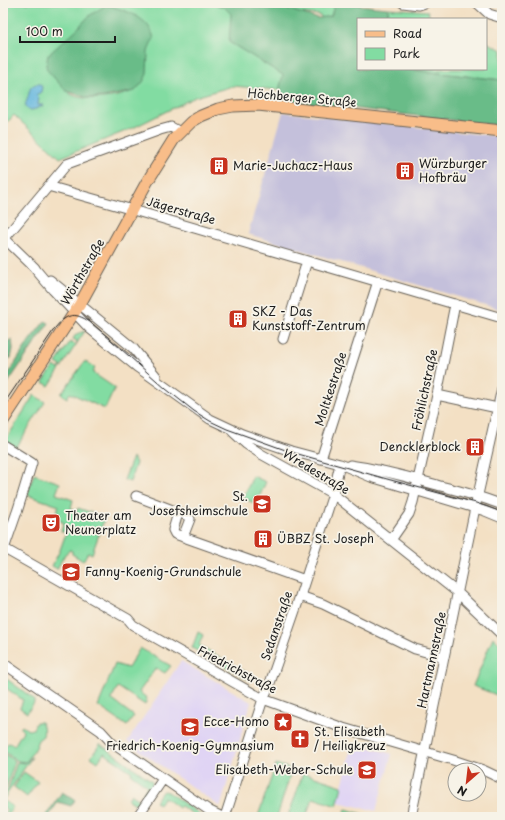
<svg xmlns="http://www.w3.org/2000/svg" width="505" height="820" viewBox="0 0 505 820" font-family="'Playpen Sans',sans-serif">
	<rect width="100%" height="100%" fill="#f7f3e8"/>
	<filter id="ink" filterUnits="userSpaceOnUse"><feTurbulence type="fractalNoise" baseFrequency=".025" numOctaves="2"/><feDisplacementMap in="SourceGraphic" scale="8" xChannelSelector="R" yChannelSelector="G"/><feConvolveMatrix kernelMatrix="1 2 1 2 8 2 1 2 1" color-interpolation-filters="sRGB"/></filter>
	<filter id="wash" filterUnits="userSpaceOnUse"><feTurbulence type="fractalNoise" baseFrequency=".012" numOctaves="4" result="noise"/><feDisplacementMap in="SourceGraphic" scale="16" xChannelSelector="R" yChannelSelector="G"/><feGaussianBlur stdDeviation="0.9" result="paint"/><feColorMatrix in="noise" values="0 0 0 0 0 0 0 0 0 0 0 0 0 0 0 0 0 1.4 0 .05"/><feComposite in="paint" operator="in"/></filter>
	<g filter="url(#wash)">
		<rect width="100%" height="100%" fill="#f3e0c4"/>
		<path fill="#e0d4f4" d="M181 661 251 702 221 805 219 806 127 742Z
			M353 743 392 754 376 811 338 802Z"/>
		<path fill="#c4c0db" d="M283 112 502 137V310L248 234Z"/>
		<path fill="#82dca2" stroke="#4f7c5f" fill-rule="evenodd" d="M3 3H243L229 42 284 75 279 90 233 86 195 97 133 128 60 158 14 115 3 127ZM58 78 137 88C126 98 81 103 69 93 65 89 61 83 58 78Z
			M273 3H335L331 16 323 18 319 15 289 12Z
			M388 8 428 11 430 19H388Z
			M486 42 502 50V80L403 69H486Z
			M85 331 49 386 43 382 54 366 59 369 61 366 56 363 70 342 76 345 77 341 73 339 76 334Z
			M85 361 95 368 93 373 115 388 105 409 70 393 67 398 61 394Z
			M34 395 45 402 16 448 5 441Z
			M133 457 136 463 130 482 124 480Z
			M34 474 60 483 56 494 73 500 71 508 77 511 78 508 105 517 92 554 88 552 83 561 72 554V551L70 550 65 554 57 569 52 566 60 550 66 533 61 531 64 523 53 517 59 506 27 495Z
			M253 476 266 482 256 504 243 498Z
			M198 632 203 635 199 645 253 676 251 681 192 648Z
			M493 637 502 646V697L473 686Z
			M140 648 171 666 165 673 156 668 139 692 147 698 145 705 118 687 111 699 134 716 127 726 98 706 115 664 128 668Z
			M4 677 34 699V703L27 713 20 708 23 700 3 686Z
			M36 722H41C44 727 44 731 43 736L38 740 36 745 37 746 26 762 18 761 3 751 5 746 8 743 12 744 14 746 23 731 20 728 22 726 28 730 33 729Z
			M100 744 152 781V787L146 797 142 795 147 786 131 774 132 772 104 753 98 762 91 757Z
			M3 753 15 761 7 785 3 792Z
			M32 757 3 800 13 807 6 817H3L7 810 3 807V796L8 789 17 762 25 763Z
			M276 764 292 769 277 817 258 816Z
			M24 772 38 782 27 797 14 787Z
			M303 773 342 786 337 806 313 798 306 817H288Z
			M164 791 168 792 204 817H197L181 806 179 808 164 797 159 804 155 802 161 793Z
			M131 794 141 801 138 806 128 799Z
			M346 809 362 814 361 817H343Z"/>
		<path fill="#69bc88" stroke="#426c52" d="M211 3H278L290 10 316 18H319L331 16 335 3C352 3 370 7 388 8V19H358V69H403L502 80V126L284 100 279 90 283 75 229 42 231 14 224 7Z
			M106 5C125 10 150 17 154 39L151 43 148 52 147 74 143 82 135 91 104 97 88 98 66 91 47 70 46 65 48 55 77 29 89 16Z
			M45 321 49 323 3 390V378L9 373 29 341Z
			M12 339 13 349 11 358 3 359V344Z
			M62 792 75 800 71 806 58 802 48 817H45Z"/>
		<path fill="#62b6de" stroke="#3f697d" d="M36 84H40L42 87 41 92 36 95 39 98 38 105H43V106C39 107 35 110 31 110 21 108 27 102 28 97 30 90 29 87 36 84Z"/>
	</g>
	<g filter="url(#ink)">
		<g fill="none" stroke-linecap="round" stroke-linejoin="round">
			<defs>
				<path id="minor" d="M403 3 419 5 425 3
					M477 3 489 14 502 18
					M48 186 133 210 502 318
					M3 237 35 268
					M4 239 67 164 160 130 171 127 180 132
					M31 264 53 290 89 328 137 367 150 376 210 419 242 434 291 451 340 464 371 477 485 511 502 518
					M50 280 133 348 156 376
					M283 339 307 261
					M437 395 502 409
					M233 432 246 444 261 454 333 494 458 593 502 635
					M3 445 32 463 18 509 4 549
					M321 459 378 281
					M350 465C380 469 408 477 437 485 459 491 481 496 502 505
					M136 496 188 516 190 519 183 537
					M178 513 173 530 175 534 305 580
					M391 540 409 514 413 502 437 395 455 304
					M3 548 128 619 133 625 263 699 343 728 453 760 483 770 502 779
					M300 596 323 604 415 649 444 657
					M3 663 101 731 112 743 210 811 222 817
					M137 817 163 779
					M225 817 263 699 269 686 300 596 333 494 340 464
					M411 817 475 508 502 388"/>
				<path id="major" d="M3 421 80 304 147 182 174 139 191 122 201 116 218 109 233 106 258 105 502 131"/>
			</defs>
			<use href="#minor" stroke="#676157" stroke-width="11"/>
			<use href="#major" stroke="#676157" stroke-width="13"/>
			<use href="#minor" stroke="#fff" stroke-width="9"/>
			<use href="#major" stroke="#f8bd89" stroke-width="11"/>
			<path stroke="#1c1c1c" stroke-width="1" d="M3 405 55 328C68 312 76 312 93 324L166 389 194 411 210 421 227 429 291 452 387 479 476 503 502 512"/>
		</g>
	</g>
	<defs>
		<symbol id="building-square" viewBox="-11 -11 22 22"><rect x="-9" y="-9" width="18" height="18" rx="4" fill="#c8321e" stroke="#f7f3e8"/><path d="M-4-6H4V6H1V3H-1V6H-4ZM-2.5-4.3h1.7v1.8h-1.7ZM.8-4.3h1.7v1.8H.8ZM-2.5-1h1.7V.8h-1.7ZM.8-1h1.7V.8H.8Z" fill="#fff"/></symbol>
		<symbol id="school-square" viewBox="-11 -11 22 22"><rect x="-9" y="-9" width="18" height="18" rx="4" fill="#c8321e" stroke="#f7f3e8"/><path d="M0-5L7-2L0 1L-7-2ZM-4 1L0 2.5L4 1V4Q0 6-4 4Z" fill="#fff"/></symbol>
		<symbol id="theatre-square" viewBox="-11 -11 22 22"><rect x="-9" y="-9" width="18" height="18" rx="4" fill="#c8321e" stroke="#f7f3e8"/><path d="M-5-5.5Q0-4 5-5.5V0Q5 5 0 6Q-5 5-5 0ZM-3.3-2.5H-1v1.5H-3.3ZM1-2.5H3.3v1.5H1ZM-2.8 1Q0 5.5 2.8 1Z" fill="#fff"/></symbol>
		<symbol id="sight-square" viewBox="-11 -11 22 22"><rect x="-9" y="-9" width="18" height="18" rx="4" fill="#c8321e" stroke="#f7f3e8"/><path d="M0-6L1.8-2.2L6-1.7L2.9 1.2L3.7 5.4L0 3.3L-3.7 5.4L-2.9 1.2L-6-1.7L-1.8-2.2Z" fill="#fff"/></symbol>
		<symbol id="church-square" viewBox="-11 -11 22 22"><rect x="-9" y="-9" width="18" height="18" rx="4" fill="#c8321e" stroke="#f7f3e8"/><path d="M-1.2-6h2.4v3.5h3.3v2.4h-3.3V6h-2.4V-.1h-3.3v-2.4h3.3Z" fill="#fff"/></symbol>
	</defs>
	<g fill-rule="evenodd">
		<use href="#building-square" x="208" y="155" width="22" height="22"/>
		<use href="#building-square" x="394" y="160" width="22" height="22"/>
		<use href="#building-square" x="227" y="308" width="22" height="22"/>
		<use href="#building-square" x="464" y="436" width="22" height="22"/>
		<use href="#school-square" x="251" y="493" width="22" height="22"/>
		<use href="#theatre-square" x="40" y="512" width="22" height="22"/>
		<use href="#building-square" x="252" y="528" width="22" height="22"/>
		<use href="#school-square" x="60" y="561" width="22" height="22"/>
		<use href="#sight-square" x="272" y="711" width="22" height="22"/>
		<use href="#school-square" x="179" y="716" width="22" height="22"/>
		<use href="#church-square" x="289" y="728" width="22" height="22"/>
		<use href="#school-square" x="356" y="759" width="22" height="22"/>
	</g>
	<g text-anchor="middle" stroke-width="3.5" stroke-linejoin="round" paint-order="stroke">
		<g font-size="12" fill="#1c1c1c" stroke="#f7f3e8">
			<text transform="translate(302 98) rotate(5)" y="4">Höchberger Straße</text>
			<text transform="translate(181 211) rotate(16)" y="4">Jägerstraße</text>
			<text transform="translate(83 272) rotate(-60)" y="4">Wörthstraße</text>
			<text transform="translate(331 389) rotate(-72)" y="4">Moltkestraße</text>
			<text transform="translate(425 390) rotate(-78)" y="4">Fröhlichstraße</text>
			<text transform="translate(316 472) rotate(31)" y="4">Wredestraße</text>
			<text transform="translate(277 626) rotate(-71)" y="4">Sedanstraße</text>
			<text transform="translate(432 660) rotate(-78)" y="4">Hartmannstraße</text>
			<text transform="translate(237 670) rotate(28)" y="4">Friedrichstraße</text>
		</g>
		<g font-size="12" fill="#1c1c1c" stroke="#f7f3e8" text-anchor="start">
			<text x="419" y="168">Würzburger<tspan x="419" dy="14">Hofbräu</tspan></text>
			<text x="233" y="170">Marie-Juchacz-Haus</text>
			<text x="252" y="316">SKZ - Das<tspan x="252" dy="14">Kunststoff-Zentrum</tspan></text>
			<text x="461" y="451" text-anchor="end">Dencklerblock</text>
			<text x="248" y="501" text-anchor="end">St.<tspan x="248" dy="14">Josefsheimschule</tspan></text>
			<text x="65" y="520">Theater am<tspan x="65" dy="14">Neunerplatz</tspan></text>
			<text x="277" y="543">ÜBBZ St. Joseph</text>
			<text x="85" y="576">Fanny-Koenig-Grundschule</text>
			<text x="269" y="726" text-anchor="end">Ecce-Homo</text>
			<text x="314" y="736">St. Elisabeth<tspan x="314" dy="14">/ Heiligkreuz</tspan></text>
			<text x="190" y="750" text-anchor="middle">Friedrich-Koenig-Gymnasium</text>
			<text x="353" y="774" text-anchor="end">Elisabeth-Weber-Schule</text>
		</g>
	</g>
	<rect width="505" height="820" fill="none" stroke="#f7f3e8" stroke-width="16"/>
	<rect x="357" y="18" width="130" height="52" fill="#f7f3e8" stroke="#9f9d96"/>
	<rect x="365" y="31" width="20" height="6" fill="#f8bd89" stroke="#9f9d96"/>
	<text x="393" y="38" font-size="12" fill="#1c1c1c">Road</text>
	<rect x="365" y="48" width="20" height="12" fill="#82dca2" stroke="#9f9d96"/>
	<text x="393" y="58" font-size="12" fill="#1c1c1c">Park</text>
	<g transform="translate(467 782) rotate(208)"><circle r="19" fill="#f7f3e8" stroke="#9f9d96"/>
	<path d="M0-3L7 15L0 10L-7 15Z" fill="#c8321e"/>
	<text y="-6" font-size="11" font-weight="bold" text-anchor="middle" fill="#1c1c1c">N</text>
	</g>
	<path d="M20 36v6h95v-6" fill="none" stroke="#1c1c1c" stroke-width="2"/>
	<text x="26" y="36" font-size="12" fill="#1c1c1c" stroke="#f7f3e8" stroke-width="3" paint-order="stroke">100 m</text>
</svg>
